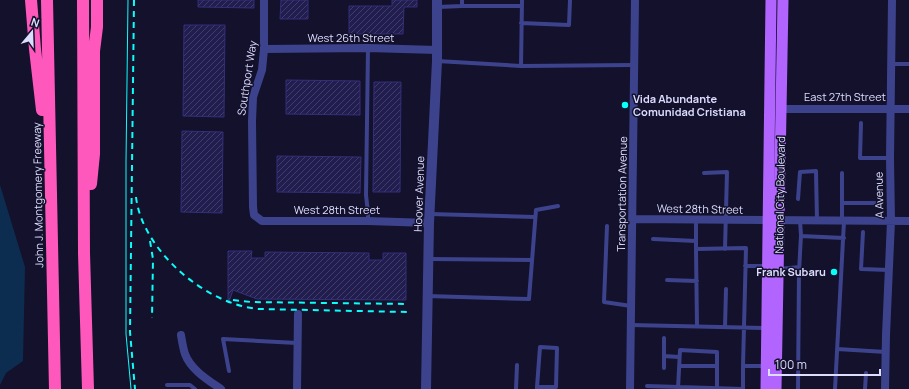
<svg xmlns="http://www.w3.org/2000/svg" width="909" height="389" viewBox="0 0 909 389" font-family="Manrope,sans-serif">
	<defs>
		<pattern id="building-hatch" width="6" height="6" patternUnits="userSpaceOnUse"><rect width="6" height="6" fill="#211d4e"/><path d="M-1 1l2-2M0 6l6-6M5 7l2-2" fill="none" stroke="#413d69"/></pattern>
	</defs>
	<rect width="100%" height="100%" fill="#13112c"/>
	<path fill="#0d2d50" d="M0 185 25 267 23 361 6 373 0 385Z"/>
	<path fill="url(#building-hatch)" stroke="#352f7a" d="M198 0H254V8L198 7Z
		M281 0H308V19H280Z
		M392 0H417V7H404L403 34H349V6H392Z
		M184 25H225L224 117 183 116Z
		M286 80 360 81V115L286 114Z
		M374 82H401L400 192H373Z
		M182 131 223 132 222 213 181 212Z
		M277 156 361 157 360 193 277 192Z
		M228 251H252L251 258H265V252L369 253V260H383V253H406V300L257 299 233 290 229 302H228Z"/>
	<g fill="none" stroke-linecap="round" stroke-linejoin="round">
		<path stroke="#3c438c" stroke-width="4" d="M462 6H522
			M438 7 462 6V0
			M521 23 569 25 570 0
			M437 61 521 66 634 65
			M891 64H909
			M521 66 522 0
			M861 123 860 158H890
			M704 173 727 172 725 249
			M842 173V221
			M798 199 800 172 816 171 817 221
			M842 203H875
			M430 214 535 217
			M368 221V213L366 195 368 48
			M607 226 604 302 631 306
			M863 232 861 269 889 270
			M801 236 844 238
			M653 239 696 241V220
			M696 241V249L746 248 743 366H765
			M696 249 697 326
			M429 259 532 260
			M745 266H767
			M780 269 799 267
			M667 280 697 281
			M427 296 529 299 536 210 558 206
			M631 325 766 328
			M725 327 726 289
			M664 338V356L679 357
			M837 349 886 352
			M679 366H717
			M664 368V356
			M229 371 223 339 297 343
			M167 385H190L195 389
			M647 386 743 389V366
			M516 389 517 365
			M537 389V387L540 347 557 348 556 387H537
			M678 389 680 350 717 352V389
			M798 389 799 272 801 235 800 221
			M835 389 844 221
			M865 389 866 373"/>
		<path stroke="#3c438c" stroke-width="8" d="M264 0V49L262 70 253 97 252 121 253 207 254 215 262 221H368L429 223
			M264 49 368 48 437 50
			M782 109H909
			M633 219 909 221
			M181 335C182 341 183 348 185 354 191 370 208 380 221 389
			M297 389 298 314
			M630 389 635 0
			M885 389 886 335 891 221 890 158 892 0"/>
		<path stroke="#3c438c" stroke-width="10" d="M426 389 429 223 437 61V0"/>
		<path stroke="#b264ff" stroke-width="11" d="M766 389 771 0
			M776 389 783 0"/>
		<path stroke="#ff58bc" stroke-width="12" d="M31 0 35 49 42 110
			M47 0 55 389
			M83 0 84 253 88 389
			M91 184 94 154V51L97 27V0"/>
		<path stroke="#09fffa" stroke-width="1" d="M128 0 126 162V334L131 389"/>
		<path stroke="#09fffa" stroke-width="2" stroke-dasharray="6 5" stroke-linecap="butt" d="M134 0 130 332 135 389
			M136 197C142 250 206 305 259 309L407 312
			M150 241 153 259 152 318
			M233 300 251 302 408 304"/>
	</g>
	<g fill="#09fffa" stroke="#13112c" stroke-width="1.5">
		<circle cx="625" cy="105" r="4"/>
		<circle cx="834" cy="272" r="4"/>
	</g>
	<g text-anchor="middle" stroke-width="3" stroke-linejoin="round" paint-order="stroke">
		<g font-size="11" fill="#ddf" stroke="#13112c">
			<text x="351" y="42">West 26th Street</text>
			<text transform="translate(247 78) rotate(-81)" y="4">Southport Way</text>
			<text x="845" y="101">East 27th Street</text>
			<text transform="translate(419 194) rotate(-88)" y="4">Hoover Avenue</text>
			<text transform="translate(622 194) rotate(-89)" y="4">Transportation Avenue</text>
			<text transform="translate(38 195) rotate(-91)" y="4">John J. Montgomery Freeway</text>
			<text transform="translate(780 195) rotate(-89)" y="4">National City Boulevard</text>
			<text transform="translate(879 195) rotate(-91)" y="4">A Avenue</text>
			<text transform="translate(700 209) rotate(1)" y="4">West 28th Street</text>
			<text x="337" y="214">West 28th Street</text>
		</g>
		<g font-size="11" font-weight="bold" fill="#ddf" stroke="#13112c" text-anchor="start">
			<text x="633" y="103">Vida Abundante<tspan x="633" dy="13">Comunidad Cristiana</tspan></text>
			<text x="826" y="276" text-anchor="end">Frank Subaru</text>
		</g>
	</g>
	<g transform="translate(32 32) rotate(19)" stroke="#13112c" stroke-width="3" paint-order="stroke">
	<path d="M0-3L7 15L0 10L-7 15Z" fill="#ddddff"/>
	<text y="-6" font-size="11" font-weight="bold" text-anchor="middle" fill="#ddddff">N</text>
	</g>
	<path d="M769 369v6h111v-6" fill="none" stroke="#ddddff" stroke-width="2"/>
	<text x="775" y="369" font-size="12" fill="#ddddff" stroke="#13112c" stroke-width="3" paint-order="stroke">100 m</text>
</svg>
